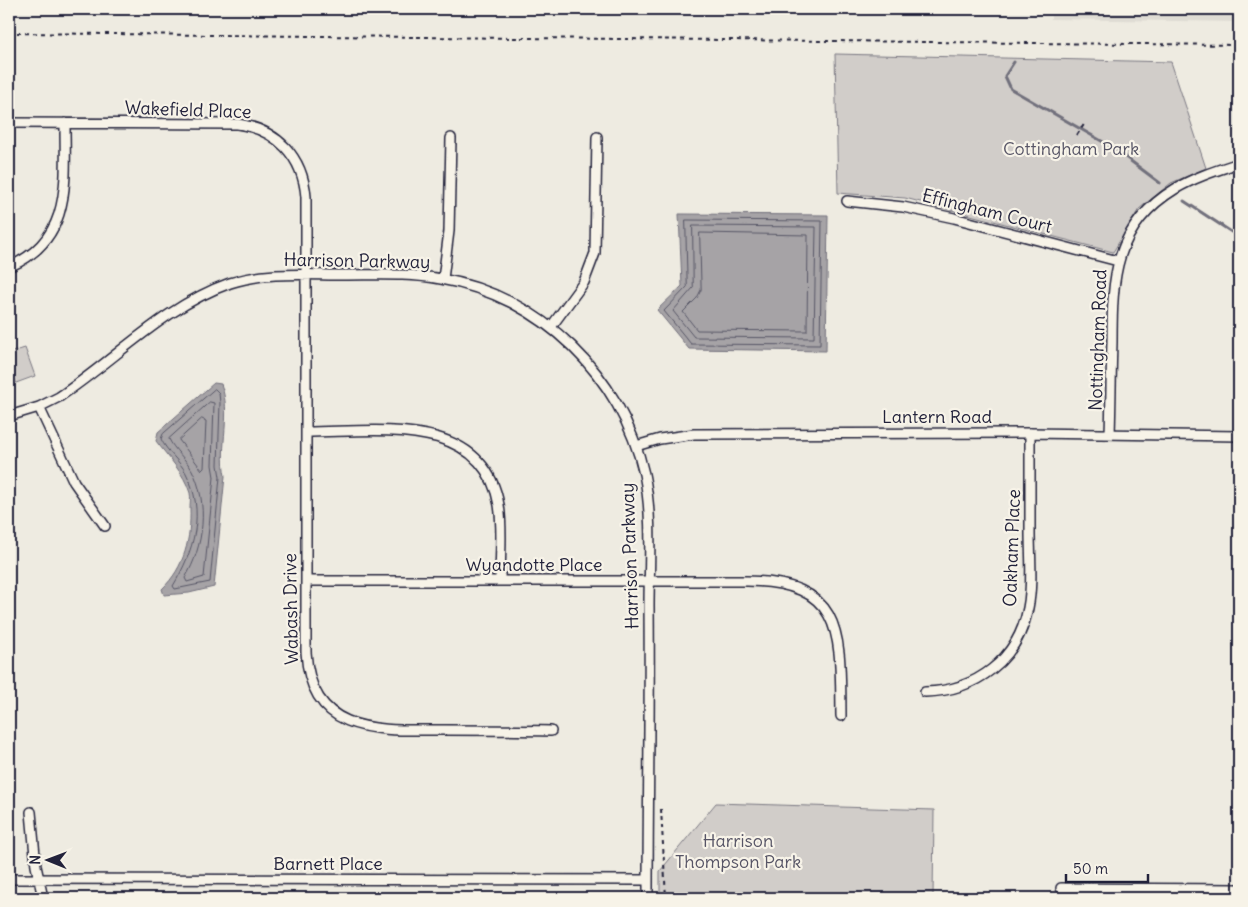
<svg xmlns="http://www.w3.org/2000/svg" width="1248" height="907" viewBox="0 0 1248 907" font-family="Delius,sans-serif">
	<rect width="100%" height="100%" fill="#eeebe1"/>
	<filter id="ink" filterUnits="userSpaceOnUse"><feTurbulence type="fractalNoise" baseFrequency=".02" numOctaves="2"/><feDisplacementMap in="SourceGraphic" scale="10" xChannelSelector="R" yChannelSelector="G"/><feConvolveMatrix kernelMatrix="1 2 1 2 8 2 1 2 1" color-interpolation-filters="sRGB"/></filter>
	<g filter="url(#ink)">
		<path fill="#dfdcd4" d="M1051 9H1239V22L1051 19Z"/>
		<path fill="#d1cdc9" stroke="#7a7882" d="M835 54 1171 62 1206 168 1171 183 1139 209 1113 252 905 198 838 193Z
			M25 348 35 376 16 383 9 363V353Z
			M716 803 934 810 933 898H660V871Z"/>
		<path fill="#a6a3a6" stroke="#716f7b" d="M679 214 828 215 826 351 689 349 657 310 682 286Z
			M214 383 221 384C232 413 219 446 225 476L214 587 189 593 164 595 162 589C185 567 191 538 190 508 190 503 191 497 190 493 184 473 168 457 156 441L158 432Z"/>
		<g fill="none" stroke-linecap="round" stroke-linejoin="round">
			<path stroke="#575666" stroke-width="1" d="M686 220 822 221 820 345 691 344 664 311 687 287Z
				M693 226 816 227 814 338 694 337 673 311 693 288Z
				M700 233 808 235 807 331 697 330 683 312 697 298 701 290Z
				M215 389 219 393 220 403 218 465 220 477 210 582 175 589 173 586C194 551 206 512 186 473 180 461 167 452 161 439L163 434Z
				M210 402 214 403 212 465 214 477 204 577 187 582 185 578C204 547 209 503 192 470 186 459 174 450 169 439Z
				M202 419 206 421 204 468 202 470 179 440Z"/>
			<path stroke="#716f7b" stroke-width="3" d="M1014 62 1005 76 1011 89 1112 147 1160 183
				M1184 201 1239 237"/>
			<defs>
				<path id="minor" d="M9 123 237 124C277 129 303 157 306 197V652C311 737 380 730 444 730 479 730 515 730 551 731
					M847 201 903 207 954 218 1118 261
					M9 267C73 239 65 182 65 123
					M443 279 449 231 451 138
					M551 327 584 282 595 253 597 137
					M39 407 74 482 105 526
					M9 416 39 407 59 397C116 359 165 306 230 283 266 271 307 275 344 275 376 275 409 273 441 279 541 296 622 376 644 474 653 517 649 563 649 606 650 703 648 801 648 898
					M307 432C374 432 483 413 499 505 503 529 500 556 500 581
					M1110 434C1111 404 1111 373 1112 342 1112 278 1114 226 1175 189 1195 177 1218 170 1239 163
					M636 446 660 439 694 434 1030 433 1239 436
					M306 581H747C846 582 840 637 841 716
					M925 692C976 691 1018 660 1028 608 1033 584 1030 557 1030 532 1030 499 1030 466 1030 433
					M31 812 36 866 43 898
					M9 879 648 880
					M1061 888 1239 889"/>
			</defs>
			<use href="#minor" stroke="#22223b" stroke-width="12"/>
			<path stroke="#22223b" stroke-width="2" stroke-dasharray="4 4" stroke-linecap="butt" d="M9 33 1239 45
				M1077 135 1085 123
				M661 809 666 898"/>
			<use href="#minor" stroke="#f7f3e8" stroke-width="9"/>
		</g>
	</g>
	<g text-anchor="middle" stroke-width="4.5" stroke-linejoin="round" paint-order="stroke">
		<g font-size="18" fill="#22223b" stroke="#f7f3e8">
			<text transform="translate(188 110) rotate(2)" y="6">Wakefield Place</text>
			<text transform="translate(987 211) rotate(14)" y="6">Effingham Court</text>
			<text transform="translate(357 261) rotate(1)" y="6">Harrison Parkway</text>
			<text transform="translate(1098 340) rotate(-88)" y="6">Nottingham Road</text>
			<text x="937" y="423">Lantern Road</text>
			<text transform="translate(1012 548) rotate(-88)" y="6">Oakham Place</text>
			<text transform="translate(630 556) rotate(-92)" y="6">Harrison Parkway</text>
			<text x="534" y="571">Wyandotte Place</text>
			<text transform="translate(291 609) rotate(-91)" y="6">Wabash Drive</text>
			<text x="328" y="870">Barnett Place</text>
		</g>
		<g font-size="18" fill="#575566" stroke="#f7f3e8">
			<text x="1071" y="155">Cottingham Park</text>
			<text x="738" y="847">Harrison<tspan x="738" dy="21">Thompson Park</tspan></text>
		</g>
	</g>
	<rect width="1248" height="907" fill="none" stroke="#f7f3e8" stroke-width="30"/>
	<rect x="15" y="15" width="1218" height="877" fill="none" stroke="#22223b" stroke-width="2" filter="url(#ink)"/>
	<g transform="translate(48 860) rotate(271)" stroke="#f7f3e8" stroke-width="4" paint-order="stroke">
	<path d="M0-4L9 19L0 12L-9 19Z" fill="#22223b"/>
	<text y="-8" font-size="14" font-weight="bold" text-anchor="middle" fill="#22223b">N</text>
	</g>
	<path d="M1066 874v8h82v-8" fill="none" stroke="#22223b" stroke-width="2.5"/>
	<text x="1073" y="874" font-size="15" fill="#22223b" stroke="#f7f3e8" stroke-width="4" paint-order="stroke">50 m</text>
</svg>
